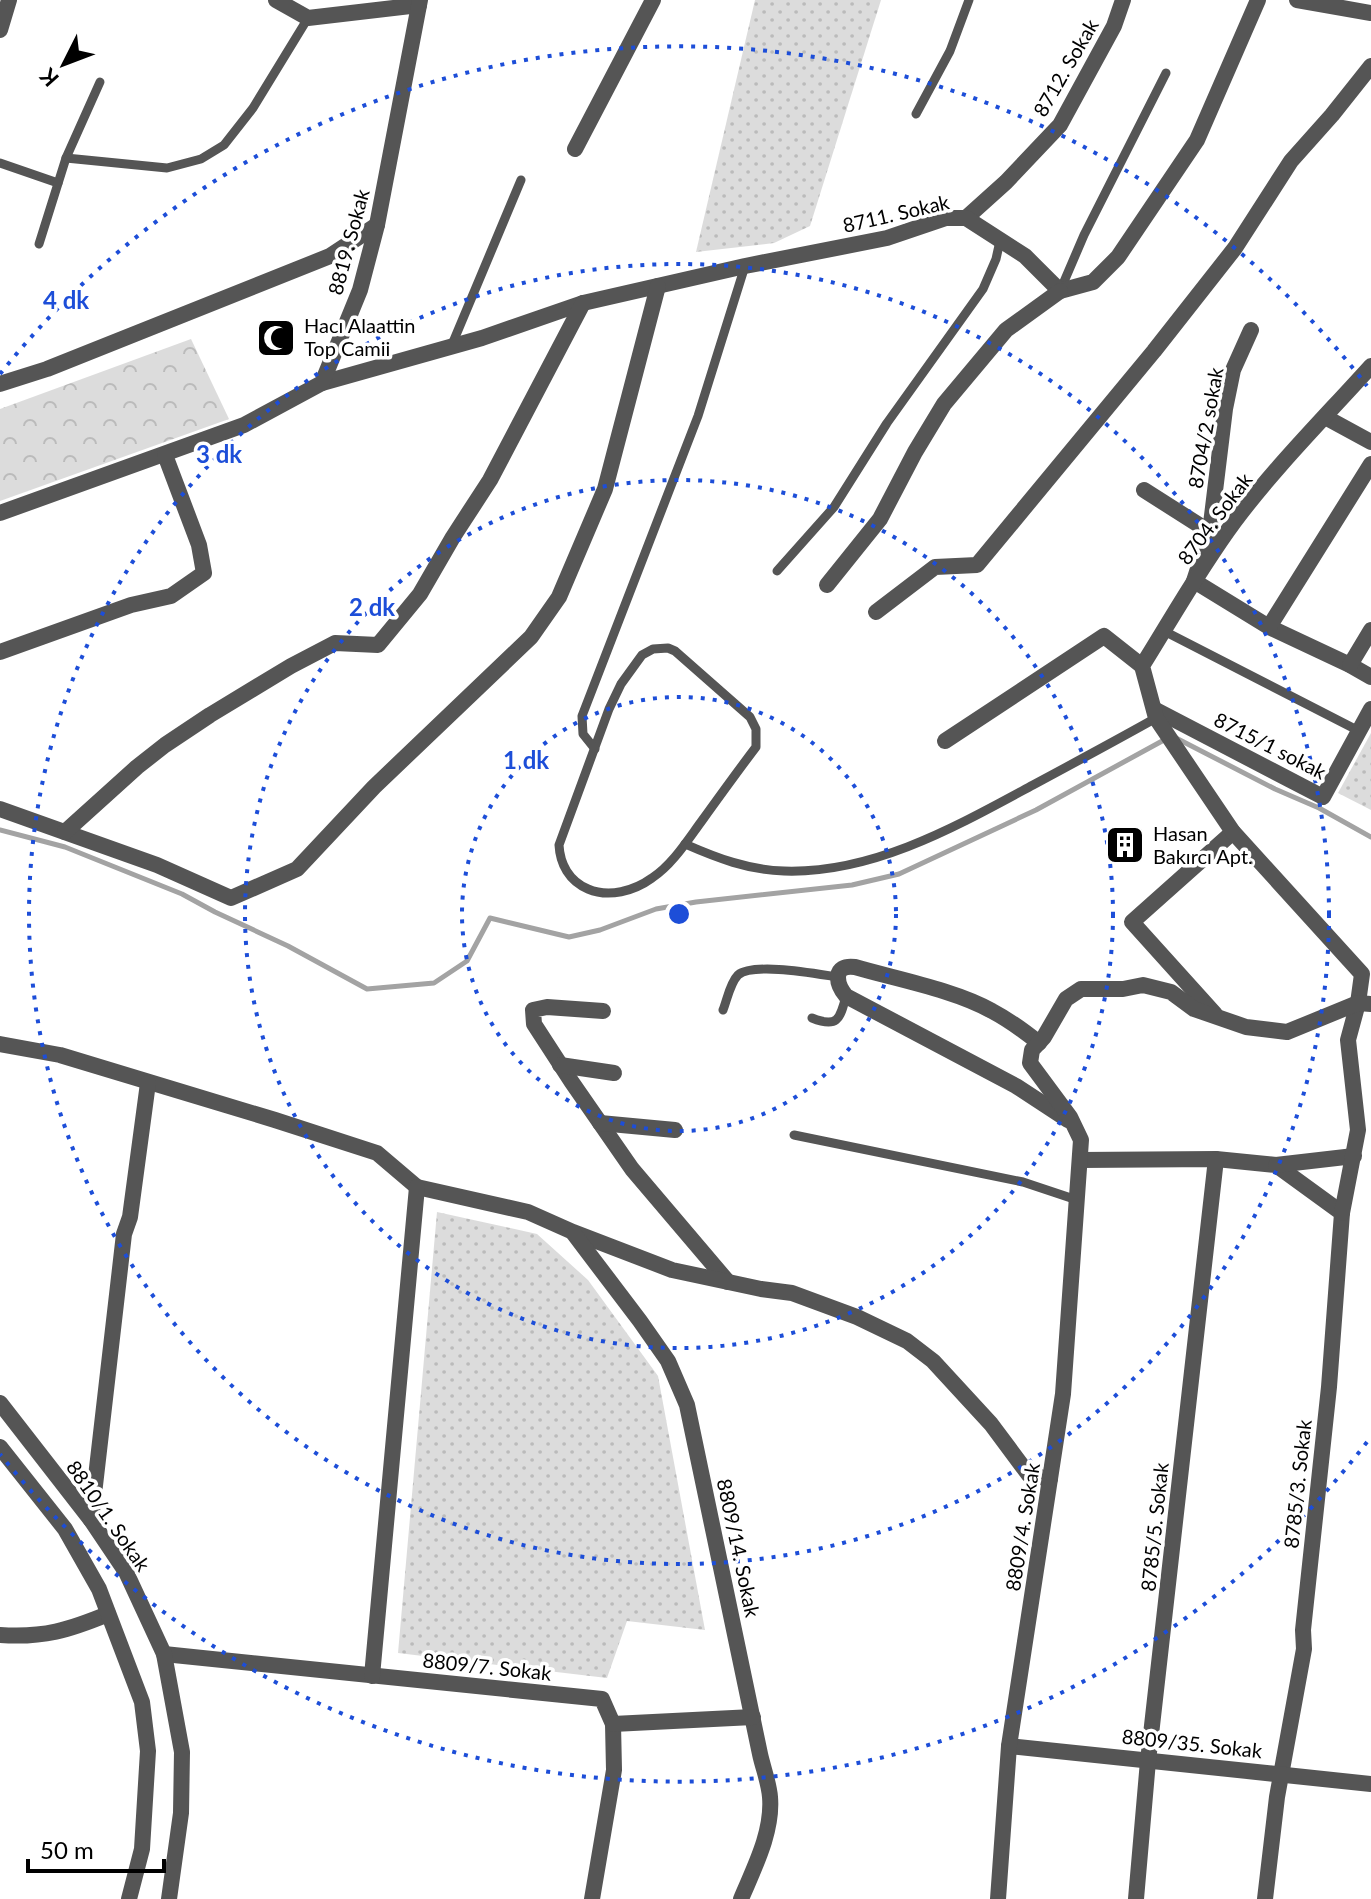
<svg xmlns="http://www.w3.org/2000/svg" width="1371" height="1899" font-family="Lato,sans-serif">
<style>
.grass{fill:url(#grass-dots)}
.forest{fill:url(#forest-crowns)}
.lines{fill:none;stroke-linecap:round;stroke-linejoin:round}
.stream{stroke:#a3a3a3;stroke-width:5}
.service{stroke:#555;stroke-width:9}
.minor{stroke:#555;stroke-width:16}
.tertiary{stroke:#555;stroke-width:16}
.ring{fill:none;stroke:#1d4ed8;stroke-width:4;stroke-dasharray:4 8}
.labels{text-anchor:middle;stroke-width:7;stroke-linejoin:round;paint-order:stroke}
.street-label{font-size:20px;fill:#000;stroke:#fff}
.poi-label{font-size:20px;fill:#000;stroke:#fff;text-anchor:start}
.centre{fill:#1d4ed8;stroke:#fff;stroke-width:4}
.ring-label{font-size:24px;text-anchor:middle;font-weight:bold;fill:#1d4ed8;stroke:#fff;stroke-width:7;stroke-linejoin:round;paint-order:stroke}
</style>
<defs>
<pattern id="grass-dots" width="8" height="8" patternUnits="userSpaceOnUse" patternTransform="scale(2)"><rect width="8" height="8" fill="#dcdcdc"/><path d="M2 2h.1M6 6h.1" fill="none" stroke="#bbb" stroke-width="1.8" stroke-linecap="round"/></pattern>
<pattern id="forest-crowns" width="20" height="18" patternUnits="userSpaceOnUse" patternTransform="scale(2)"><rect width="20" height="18" fill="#dcdcdc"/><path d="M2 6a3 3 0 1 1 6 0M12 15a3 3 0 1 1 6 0" fill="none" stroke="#bbb"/></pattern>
</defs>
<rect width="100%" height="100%" fill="#fff"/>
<g class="grass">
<polygon points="755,0 881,0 810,226 774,243 696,252"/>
<polygon points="1371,733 1371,810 1338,793"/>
<polygon points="437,1212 537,1234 588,1280 658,1376 705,1630 627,1621 607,1678 398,1653"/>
</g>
<polygon class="forest" points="191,339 229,419 0,501 0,409"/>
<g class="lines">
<g class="stream">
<polyline points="1174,737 1275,789 1319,808 1371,837"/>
<polyline points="0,830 65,847 182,894 215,912 288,946 367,989 434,983 467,961 490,918 569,937 600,930 656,909 696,902 852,885 899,874 1036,810 1164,740"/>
</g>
<g class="service">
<polyline points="916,114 950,51 969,0"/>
<polyline points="66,158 167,168 201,159 224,145 253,108 308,18"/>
<polyline points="0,163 58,183"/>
<polyline points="39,244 66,158 100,82"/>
<polyline points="1060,291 1084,235 1166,73"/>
<polyline points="451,347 521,180"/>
<polyline points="777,571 834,507 887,423 983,289 996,259 1000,241"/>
<polyline points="1164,631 1359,731"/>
<path d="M 668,648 L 675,651 L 750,717 L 756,729 L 756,747 C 737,772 719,797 701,822 C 687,841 672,865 652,878 C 634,891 609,898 588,889 C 569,881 560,864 559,845 L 609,709 L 621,684 L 642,655 L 653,649 Z"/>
<polyline points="595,749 583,734 582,716 698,416 745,266"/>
<path d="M 685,844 C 717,858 748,870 784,871 C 873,874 957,826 1033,785 C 1074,763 1115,741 1156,718"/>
<path d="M 723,1010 C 727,1000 730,983 738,975 C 754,962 817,974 838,977"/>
<path d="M 812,1018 C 837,1028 840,1020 846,996"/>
<polyline points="794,1135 1023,1182 1077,1200"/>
</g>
<g class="minor">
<polyline points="276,0 308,18 419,5"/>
<polyline points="1297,0 1371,13"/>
<polyline points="575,149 653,0"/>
<polyline points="966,218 1006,182 1060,125 1114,26 1123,0"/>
<polyline points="1251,330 1233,370 1225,409 1210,532 1194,581 1269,627 1350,665 1371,677"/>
<polyline points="322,383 482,338 583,303 745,266 887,238 946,218 966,218 1025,256 1060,291 1093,282 1118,257 1197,140 1258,0"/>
<polyline points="0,384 47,369 330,256 377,225"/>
<polyline points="1325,417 1371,442"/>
<polyline points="1144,490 1210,532"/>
<polyline points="0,513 244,425 322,383 360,290 377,225 420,0"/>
<polyline points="827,585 880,519 915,452 944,404 1006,330 1060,291"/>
<polyline points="876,612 935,567 977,565 1154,351 1235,248 1291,161 1332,115 1371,66"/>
<polyline points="1269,627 1371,464"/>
<polyline points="0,652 131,605 171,596 204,573 199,545 165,455"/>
<polyline points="1350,665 1371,630"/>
<polyline points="1154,709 1323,797 1371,709"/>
<polyline points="945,741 1104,636 1142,666"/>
<polyline points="0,809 157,865 231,898 297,869 374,787 531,637 559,597 605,489 658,286"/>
<polyline points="65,832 137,767 165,745 210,715 291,666 335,643 378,645 420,594 453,537 490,480 583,303"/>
<polyline points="603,1011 547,1007 533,1010 534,1024 571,1081 632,1169 728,1282"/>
<polyline points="1215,1014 1132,922 1233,832"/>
<path d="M 1039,1043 C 1024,1031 1009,1020 992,1011 C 955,990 896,979 855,967 C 832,964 836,984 846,996 L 1016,1086 L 1068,1120"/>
<polyline points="0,1044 60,1055 275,1120 377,1153 417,1187 528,1212 573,1232 672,1270 761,1289 792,1293 857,1317 907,1341 933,1361 991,1424 1029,1475 1050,1479"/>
<polyline points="560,1065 614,1073"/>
<polyline points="600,1123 675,1130"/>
<polyline points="1080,1160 1216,1159 1276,1165 1342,1213 1329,1387 1303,1630 1304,1649 1277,1797 1265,1899"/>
<polyline points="1276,1165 1354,1156"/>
<path d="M 1342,1213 L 1358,1130 L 1348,1040 L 1358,1003 L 1362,974 L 1233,832 L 1156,718 L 1142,666 C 1172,618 1200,568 1234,522 C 1275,467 1325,417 1371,366"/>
<path d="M 574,1234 L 640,1321 L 668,1361 L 687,1405 L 760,1754 C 763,1768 769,1783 770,1797 C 773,1832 754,1868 741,1899"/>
<polyline points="91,1520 124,1234 130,1217 148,1083"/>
<path d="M 0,1635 C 44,1638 69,1630 108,1614"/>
<polyline points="164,1654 602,1699 613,1724 614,1770 592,1899"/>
<polyline points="372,1676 417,1187"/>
<polyline points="613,1724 753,1717"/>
<polyline points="1009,1746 1371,1784"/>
<polyline points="998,1899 1009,1746 1063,1394 1081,1140 1070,1117 1030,1063 1032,1050 1044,1037 1066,999 1081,989 1123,989 1143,985 1171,992 1194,1009 1246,1027 1287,1032 1358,1003 1371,1004"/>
<polyline points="1136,1899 1148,1761 1216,1159"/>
</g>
<g class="tertiary">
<polyline points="0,30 9,0"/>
<polyline points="0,1403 91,1520 126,1572 164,1654 182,1752 181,1813 169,1899"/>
<polyline points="0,1447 65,1529 99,1589 142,1702 148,1751 142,1849 129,1899"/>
</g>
</g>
<g class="ring">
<circle cx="679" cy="914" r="217"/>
<circle cx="679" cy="914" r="434"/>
<circle cx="679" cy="914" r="650"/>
<path d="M1367 1442A867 867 0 0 1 0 1454M0 374A867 867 0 0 1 1367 386"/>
</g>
<defs>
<g id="mosque-square" transform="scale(2)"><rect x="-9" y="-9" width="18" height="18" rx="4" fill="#000" stroke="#fff"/><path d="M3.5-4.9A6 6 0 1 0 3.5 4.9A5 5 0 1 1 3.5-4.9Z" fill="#fff"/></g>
<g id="building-square" transform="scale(2)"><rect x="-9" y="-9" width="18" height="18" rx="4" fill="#000" stroke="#fff"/><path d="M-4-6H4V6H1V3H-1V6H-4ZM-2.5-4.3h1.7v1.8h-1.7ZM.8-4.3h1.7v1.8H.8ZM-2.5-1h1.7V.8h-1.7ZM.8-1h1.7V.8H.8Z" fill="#fff"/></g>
</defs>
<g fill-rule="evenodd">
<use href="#mosque-square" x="276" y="338"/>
<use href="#building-square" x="1125" y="845"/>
</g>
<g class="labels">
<g class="street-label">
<text transform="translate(1066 68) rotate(-60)" y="7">8712. Sokak</text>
<text transform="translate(896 214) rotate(-13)" y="7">8711. Sokak</text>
<text transform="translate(349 242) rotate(-75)" y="7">8819. Sokak</text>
<text transform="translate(1206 428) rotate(-80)" y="7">8704/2 sokak</text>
<text transform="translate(1215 519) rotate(-53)" y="7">8704. Sokak</text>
<text transform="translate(1270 746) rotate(27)" y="7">8715/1 sokak</text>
<text transform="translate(1298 1484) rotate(-84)" y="7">8785/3. Sokak</text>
<text transform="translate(108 1516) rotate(55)" y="7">8810/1. Sokak</text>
<text transform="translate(1023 1527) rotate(-81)" y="7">8809/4. Sokak</text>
<text transform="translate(1155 1527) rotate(-84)" y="7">8785/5. Sokak</text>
<text transform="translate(738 1548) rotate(78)" y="7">8809/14. Sokak</text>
<text transform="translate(487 1667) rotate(6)" y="7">8809/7. Sokak</text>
<text transform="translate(1192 1744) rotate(6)" y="7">8809/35. Sokak</text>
</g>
<g class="poi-label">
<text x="304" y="333">Hacı Alaattin<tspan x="304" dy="23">Top Camii</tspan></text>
<text x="1153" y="841">Hasan<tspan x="1153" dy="23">Bakırcı Apt.</tspan></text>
</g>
</g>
<circle cx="679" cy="914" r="12" class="centre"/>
<g class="ring-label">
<text x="66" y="309">4 dk</text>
<text x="219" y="463">3 dk</text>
<text x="372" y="616">2 dk</text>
<text x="526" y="769">1 dk</text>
</g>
<g transform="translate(64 64) rotate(228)" stroke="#ffffff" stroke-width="6" paint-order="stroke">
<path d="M0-6L14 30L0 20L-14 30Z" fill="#000000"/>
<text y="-12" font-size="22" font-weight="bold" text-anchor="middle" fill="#000000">K</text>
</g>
<path d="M28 1859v12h136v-12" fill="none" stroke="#000000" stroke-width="4"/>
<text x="40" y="1859" font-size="24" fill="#000000" stroke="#ffffff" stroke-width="6" paint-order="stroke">50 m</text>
</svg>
